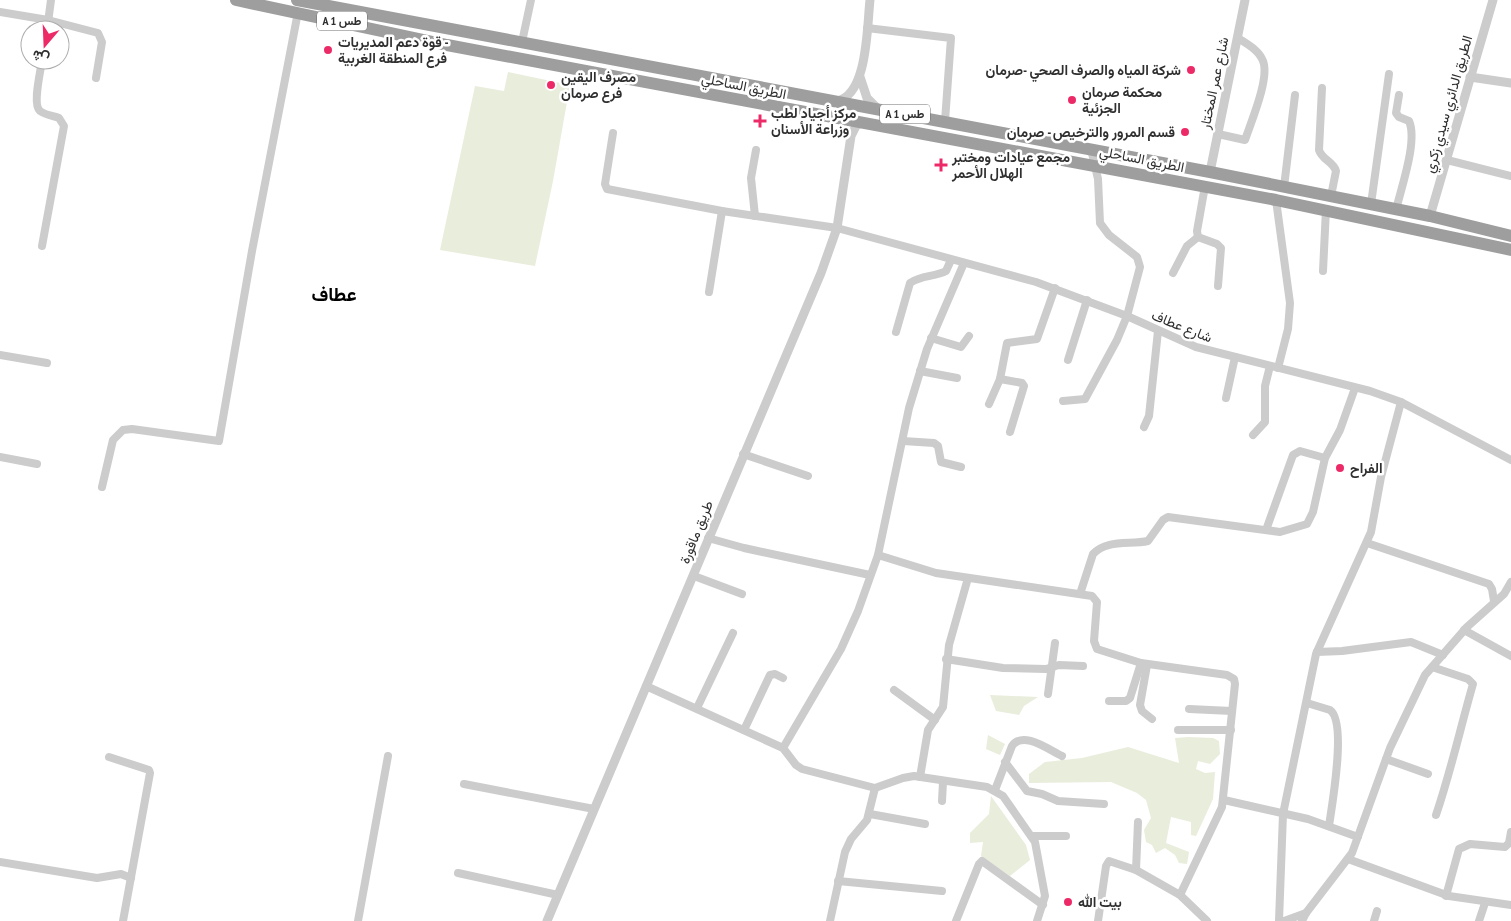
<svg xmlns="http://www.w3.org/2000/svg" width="1511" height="921" font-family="'PT Sans Narrow',Vazirmatn,sans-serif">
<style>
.green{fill:#e9eddc}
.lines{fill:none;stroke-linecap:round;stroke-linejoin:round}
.minor{stroke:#ccc;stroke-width:8}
.tertiary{stroke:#ccc;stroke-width:9}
.trunk{stroke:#9e9e9e;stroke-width:12}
.poi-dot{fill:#ed2a68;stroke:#fff;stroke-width:2}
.labels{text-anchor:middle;stroke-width:5;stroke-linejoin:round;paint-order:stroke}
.shield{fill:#fff;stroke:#6d6d6d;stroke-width:1}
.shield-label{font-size:12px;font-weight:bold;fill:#2f2f2f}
.poi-label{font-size:14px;font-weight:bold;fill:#2f2f2f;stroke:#fff;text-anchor:start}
.street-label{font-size:14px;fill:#2f2f2f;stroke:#fff}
.district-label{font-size:19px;font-weight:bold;fill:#000;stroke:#fff}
</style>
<rect width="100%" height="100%" fill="#fff"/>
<g class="green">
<polygon points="508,72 570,85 553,181 535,266 440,250 475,86 504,91"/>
<polygon points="990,695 1038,697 1024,706 1019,715 996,711"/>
<polygon points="988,735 1005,744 1000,755 986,749"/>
<polygon points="1188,737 1213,738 1219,741 1220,754 1210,764 1198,761 1196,769 1205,773 1215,772 1213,799 1196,836 1191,835 1191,822 1171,817 1166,843 1189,852 1187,864 1179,863 1175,855 1165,848 1156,853 1152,845 1146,842 1144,830 1151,818 1146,800 1137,793 1111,782 1029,783 1029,774 1045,762 1082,758 1128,747 1179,763 1175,738"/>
<polygon points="991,796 1026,845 1030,860 1010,876 981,856 983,842 970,843 970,833 989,814"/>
</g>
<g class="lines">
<g class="minor">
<polyline points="0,12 48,20 98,33 102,42 96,78"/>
<polyline points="867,28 951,38 945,121"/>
<polyline points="47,30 51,0"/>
<polyline points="522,42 531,0"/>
<path d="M 1322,88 L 1319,150 C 1322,160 1333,161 1336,171 L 1331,196"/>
<polyline points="613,133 605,184 607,189 722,211 837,228 1036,282 1127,316 1196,347 1370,391 1401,402 1511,460"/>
<path d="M 1218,134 L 1245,140 C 1251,122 1270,78 1263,61 C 1259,50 1247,44 1238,38"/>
<polyline points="1447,160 1511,176"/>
<polyline points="1205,186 1197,231 1198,237 1217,244 1221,248 1218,286"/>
<polyline points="1284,187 1295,95"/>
<polyline points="1276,200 1290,303 1288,329 1278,368"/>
<polyline points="1371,204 1389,74"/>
<path d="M 1396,210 C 1401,188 1418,141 1409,121 L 1399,117 L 1396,113 L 1399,95"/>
<polyline points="755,216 751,178 756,150"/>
<path d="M 42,246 L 64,126 L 59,118 C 54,116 45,115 40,111 C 32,105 41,70 42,60"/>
<polyline points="1323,271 1326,209"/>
<polyline points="1173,273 1187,246 1198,237"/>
<polyline points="709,292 722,211"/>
<path d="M 896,332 L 910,283 C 921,275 935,277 946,271 L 951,260"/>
<polyline points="931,338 961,347 969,336"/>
<polyline points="0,355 47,363"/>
<polyline points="1068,360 1087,300"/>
<polyline points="920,371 957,378"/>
<polyline points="1000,379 1022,383 1024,386 1010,432"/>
<polyline points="1226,398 1235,357"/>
<polyline points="1063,401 1085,399 1117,340 1127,316 1140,267 1137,257 1109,235 1100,223 1098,179 1091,149"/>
<polyline points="989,404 1000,379 1007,343 1037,339 1055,288"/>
<polyline points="1144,427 1149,416 1158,331"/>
<polyline points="1253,435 1265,422 1265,386 1270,366"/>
<polyline points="903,441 934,443 938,446 941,462 961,467"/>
<polyline points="743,454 808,476"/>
<polyline points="0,457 37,464"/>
<polyline points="102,487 113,440 123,430 132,429 219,441 252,251 298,12"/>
<polyline points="1266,530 1293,455 1300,451 1325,458"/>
<polyline points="708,538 744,548 870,575"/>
<polyline points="1367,543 1489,584 1492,589 1494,601"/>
<polyline points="878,555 936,573 1092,596 1097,602 1094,641 1097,649 1141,663 1227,675 1234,679 1235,684 1222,807 1180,895"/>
<polyline points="694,576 742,594"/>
<path d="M 1080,594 L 1093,554 C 1107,539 1129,545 1148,541 L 1163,520 L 1168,517 L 1280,532 L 1307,524 L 1313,512 L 1325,458 L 1340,430 L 1355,388"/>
<polyline points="1464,630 1511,656"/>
<polyline points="1317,652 1342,651 1411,642 1443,655"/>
<polyline points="946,659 1003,668 1046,669 1059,665 1083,666"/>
<polyline points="1147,665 1140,705 1142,711 1152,719"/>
<path d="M 1432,667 L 1468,679 L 1473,684 C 1460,729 1451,771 1436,815"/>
<polyline points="646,686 783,748 796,765 802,769 875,788 903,778 914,776 987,787 1003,796 1035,842 1045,896 1037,921"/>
<polyline points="894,690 935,720"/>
<polyline points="1048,694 1055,643"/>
<polyline points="1109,701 1126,701 1130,698 1141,663"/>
<path d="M 1307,703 L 1330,710 C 1347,722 1332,805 1329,826"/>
<polyline points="697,708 733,633"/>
<polyline points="1189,709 1232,711"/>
<polyline points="744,730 770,675 775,674 783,678"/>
<polyline points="1178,730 1231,730"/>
<polyline points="783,748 841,649 858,611 878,555 909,408 927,349 964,263"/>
<polyline points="109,757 149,770 150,773 123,921"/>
<polyline points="1386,759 1428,774"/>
<polyline points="1005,762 1027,791 1042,794 1058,801 1104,804"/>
<polyline points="920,777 928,730 943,707 949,645 968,578"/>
<polyline points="464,784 594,809"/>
<path d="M 995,790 L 1012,746 C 1023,730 1049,750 1062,756"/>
<polyline points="1224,800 1308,819 1358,837"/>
<polyline points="942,801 943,782"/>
<polyline points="870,814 925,824"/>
<polyline points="1032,836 1066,836"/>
<polyline points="1348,859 1449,896 1511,905"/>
<polyline points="0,862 97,878 121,874 131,878"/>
<polyline points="1136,870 1138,822"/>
<polyline points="458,873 558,895"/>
<polyline points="838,881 942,891"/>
<polyline points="1446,896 1459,849 1470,844 1505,847 1509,843 1511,832"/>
<polyline points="358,921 388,756"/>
<polyline points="830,921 845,852 851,839 867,820 875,788"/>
<polyline points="956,921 979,864 982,861 1043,905"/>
<polyline points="1098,921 1106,866 1109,861 1136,870 1180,895 1207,921"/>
<polyline points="1279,921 1283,814 1316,654 1371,532 1381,477 1401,402"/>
<polyline points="1284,921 1306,913"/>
<polyline points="1302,921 1306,913 1352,853 1390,748 1425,675 1467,627 1504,594 1511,582"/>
<polyline points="1374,921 1377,911"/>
<polyline points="1479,921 1485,903"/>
</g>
<g class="tertiary">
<polyline points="860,77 867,98 877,108"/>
<polyline points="1470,77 1511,83"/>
<path d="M 836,101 C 868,97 867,25 870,0"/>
<polyline points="1210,172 1245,0"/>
<polyline points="1430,216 1493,0"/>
<polyline points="547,921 821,273 837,228 851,136 856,126 861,123"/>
</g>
<g class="trunk">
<polyline points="236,0 447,45 1276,200 1511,250"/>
<polyline points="297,0 1210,172 1430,216 1511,236"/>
</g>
</g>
<g class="poi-dot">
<circle cx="328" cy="50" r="5"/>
<circle cx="1191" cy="70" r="5"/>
<circle cx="551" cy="85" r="5"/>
<circle cx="1072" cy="100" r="5"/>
<path d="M757.5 113.5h5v5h5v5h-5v5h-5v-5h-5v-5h5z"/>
<circle cx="1185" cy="132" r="5"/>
<path d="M938.5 157.5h5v5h5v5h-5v5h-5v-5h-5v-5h5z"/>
<circle cx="1340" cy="468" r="5"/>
<circle cx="1068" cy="902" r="5"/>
</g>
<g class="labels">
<g class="shield">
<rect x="317" y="11.5" width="50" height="19" rx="4"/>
<rect x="880" y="104.5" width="50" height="19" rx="4"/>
</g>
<g class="shield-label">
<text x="342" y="25">A 1 طس</text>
<text x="905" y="118">A 1 طس</text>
</g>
<g class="poi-label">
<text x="338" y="47">قوة دعم المديريات -<tspan x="338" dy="16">فرع المنطقة الغربية</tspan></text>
<text x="1181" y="75" text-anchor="end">شركة المياه والصرف الصحي -صرمان</text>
<text x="561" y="82">مصرف اليقين<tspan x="561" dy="16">فرع صرمان</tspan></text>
<text x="1082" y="97">محكمة صرمان<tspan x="1082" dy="16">الجزئية</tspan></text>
<text x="771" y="118">مركز أجياد لطب<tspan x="771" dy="16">وزراعة الأسنان</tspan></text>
<text x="1175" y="137" text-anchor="end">قسم المرور والترخيص - صرمان</text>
<text x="952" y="162">مجمع عيادات ومختبر<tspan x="952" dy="16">الهلال الأحمر</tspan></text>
<text x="1350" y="473">الفراح</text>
<text x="1078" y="907">بيت الله</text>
</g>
<g class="street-label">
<text transform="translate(1214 83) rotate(-78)" y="5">شارع عمر المختار</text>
<text transform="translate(744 86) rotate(11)" y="5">الطريق الساحلي</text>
<text transform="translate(1448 104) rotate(-74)" y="5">الطريق الدائري سيدي زكري</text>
<text transform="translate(1142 159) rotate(11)" y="5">الطريق الساحلي</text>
<text transform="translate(1182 326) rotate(22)" y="5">شارع عطاف</text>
<text transform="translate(696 532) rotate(-68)" y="5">طريق ماقورة</text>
</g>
<g class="district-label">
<text x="334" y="301">عطاف</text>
</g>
</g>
<g transform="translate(45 45) rotate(199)"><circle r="24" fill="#ffffff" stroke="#acacac"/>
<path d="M0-4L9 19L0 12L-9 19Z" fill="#ed2a68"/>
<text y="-8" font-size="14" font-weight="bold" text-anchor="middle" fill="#2f2f2f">ش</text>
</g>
</svg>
